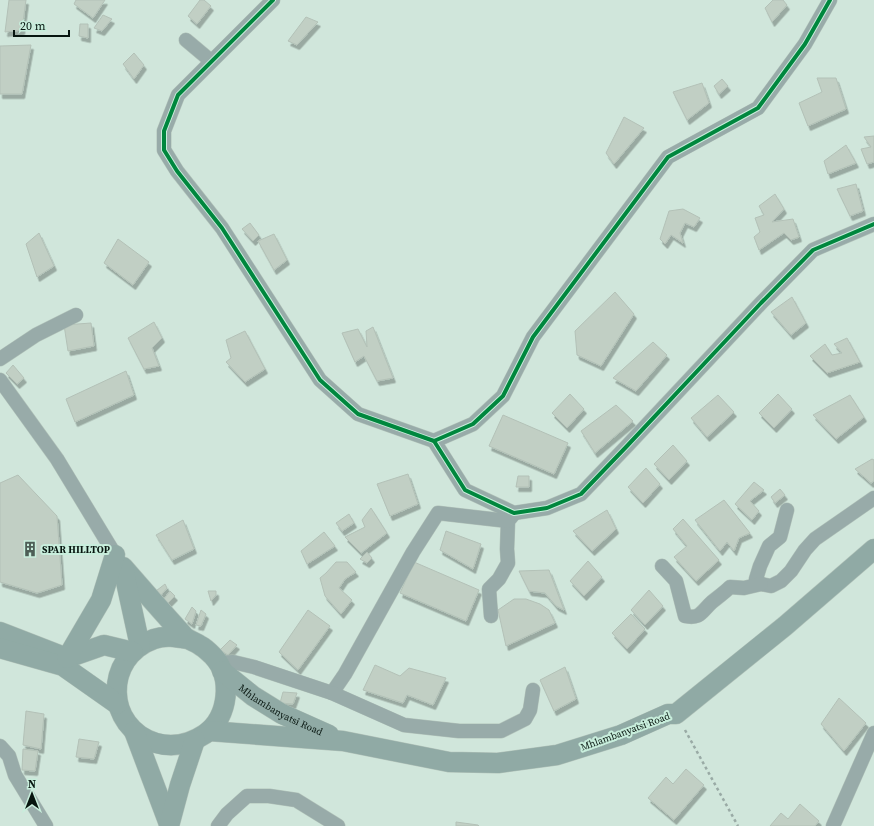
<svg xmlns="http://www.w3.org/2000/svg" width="874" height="826" font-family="'Source Serif 4',serif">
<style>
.building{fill:#c1cfc4;stroke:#b3c1b7;filter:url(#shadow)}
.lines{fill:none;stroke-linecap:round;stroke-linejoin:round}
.street-casing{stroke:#b2c3ba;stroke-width:15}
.secondary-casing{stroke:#b2c3ba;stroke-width:21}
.path{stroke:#99aaa5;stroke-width:2.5;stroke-dasharray:3 3;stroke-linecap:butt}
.street{stroke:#98aba9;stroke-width:14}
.secondary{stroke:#90aaa5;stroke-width:20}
.cycleway-casing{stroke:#c8eedc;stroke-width:6}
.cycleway{stroke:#00873e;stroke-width:4}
.labels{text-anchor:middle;stroke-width:4;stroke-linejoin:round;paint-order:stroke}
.poi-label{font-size:10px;font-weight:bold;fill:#07150f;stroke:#c8eedc;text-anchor:start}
.street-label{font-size:10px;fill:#07150f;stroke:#c8eedc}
</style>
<defs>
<filter id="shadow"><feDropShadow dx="2.5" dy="4.5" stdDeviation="0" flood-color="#0004"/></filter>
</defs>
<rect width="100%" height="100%" fill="#d0e6db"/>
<g class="building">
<polygon points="9,0 26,0 22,30 5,32"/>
<polygon points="76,0 105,0 93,18 74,4"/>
<polygon points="200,0 204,0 211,6 197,24 188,16"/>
<polygon points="773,0 783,0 787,5 772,22 765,8"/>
<polygon points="103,15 112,19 102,31 94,28"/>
<polygon points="306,17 318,22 297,45 288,41"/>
<polygon points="80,24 88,24 88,38 79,36"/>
<polygon points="31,45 22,94 0,94 0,46"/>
<polygon points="134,53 144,65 134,79 123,64"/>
<polygon points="817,78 836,78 846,109 808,126 799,103 822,92"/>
<polygon points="722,79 728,86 719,94 714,86"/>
<polygon points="702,83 709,103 687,120 673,92"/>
<polygon points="624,117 644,128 614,164 606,153"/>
<polygon points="874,136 874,162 867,164 861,149 871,147 864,137"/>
<polygon points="846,145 856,163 828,174 824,161"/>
<polygon points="856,184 863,211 850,216 837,189"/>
<polygon points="775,194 784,209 772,222 793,219 799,237 791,240 784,233 759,250 754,237 760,232 755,218 764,215 759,206"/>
<polygon points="683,209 700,218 694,227 685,223 680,233 683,243 671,235 665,244 660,239 669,211"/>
<polygon points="250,223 259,235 253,241 242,229"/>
<polygon points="39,233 54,266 37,277 26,244"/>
<polygon points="274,234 287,260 274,270 258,241"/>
<polygon points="118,239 149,262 133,285 104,263"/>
<polygon points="615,292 634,314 601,366 577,355 575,331"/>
<polygon points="792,297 806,323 791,335 771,312"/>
<polygon points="154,322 162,338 152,348 159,366 144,369 128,338"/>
<polygon points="91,323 94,346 68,351 64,325"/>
<polygon points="373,327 393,378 377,381 364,356 355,362 342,333 358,329 367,347 366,331"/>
<polygon points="245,331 265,369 245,382 226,362 231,358 226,340"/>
<polygon points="847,338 860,362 827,373 810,356 825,344 832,355 842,353 834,344"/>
<polygon points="653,342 667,355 636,391 613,378"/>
<polygon points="13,365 24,378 17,384 6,373"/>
<polygon points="126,371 134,395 75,422 66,399"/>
<polygon points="570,394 584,409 567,428 552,413"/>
<polygon points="778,394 792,409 774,428 759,413"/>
<polygon points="718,395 734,412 707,437 691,418"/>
<polygon points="850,395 864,417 836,439 813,415"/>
<polygon points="616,405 633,421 595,453 581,431"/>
<polygon points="503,415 568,443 554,474 489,446"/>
<polygon points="673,445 687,461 669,480 654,464"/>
<polygon points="872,459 874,460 874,481 871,483 855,469"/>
<polygon points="646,468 660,484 643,503 628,487"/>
<polygon points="408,474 418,504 390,516 377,484"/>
<polygon points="18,475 57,516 62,585 37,593 0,582 0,483"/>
<polygon points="518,476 529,476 529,487 516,487"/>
<polygon points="754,482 764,490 750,501 759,511 752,520 735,504"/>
<polygon points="780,489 785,495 775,503 771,497"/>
<polygon points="724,500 750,533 739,538 734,551 727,542 720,551 695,520"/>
<polygon points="371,508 387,533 361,553 345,537 365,527 362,520"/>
<polygon points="607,510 616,529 592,551 573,531"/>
<polygon points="349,514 354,523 342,531 336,523"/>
<polygon points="683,519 719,560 696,581 674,557 687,546 673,529"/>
<polygon points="183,520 194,549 172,560 156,535"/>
<polygon points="446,531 481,544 473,569 440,550"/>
<polygon points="324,532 335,546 307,564 301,551"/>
<polygon points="367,552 372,558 367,563 360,559"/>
<polygon points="588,561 602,577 584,596 570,581"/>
<polygon points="336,562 347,562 356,572 345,579 339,588 352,600 341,614 325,596 320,578 326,573"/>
<polygon points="414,562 479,590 466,621 400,593"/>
<polygon points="549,570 564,610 556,606 545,593 529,591 519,571"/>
<polygon points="165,584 167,588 157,600 152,594"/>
<polygon points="649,590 663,606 645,625 631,610"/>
<polygon points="170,591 175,596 164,607 160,604"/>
<polygon points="208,591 216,591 216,595 211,601"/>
<polygon points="514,599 526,599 540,604 549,610 555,623 506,646 498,610"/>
<polygon points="192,607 196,611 192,624 185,619"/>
<polygon points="201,610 206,614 201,626 196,625"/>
<polygon points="308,610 330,626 298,670 279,652"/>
<polygon points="631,614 645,629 627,649 612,633"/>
<polygon points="230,640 237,645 228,655 220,650"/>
<polygon points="375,665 400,676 409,668 446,678 433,705 407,695 403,703 363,690"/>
<polygon points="565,667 576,699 554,711 540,680"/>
<polygon points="283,692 297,693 293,704 280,703"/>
<polygon points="839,698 866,723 844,751 821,724"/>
<polygon points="26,711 44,714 41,749 23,745"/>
<polygon points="79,739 99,742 94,759 76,757"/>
<polygon points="23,749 38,751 35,771 22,770"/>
<polygon points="686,769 704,785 674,820 648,798 666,777 673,784"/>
<polygon points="800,804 819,821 815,826 770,826 781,813 788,819"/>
<polygon points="456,822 478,825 479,826 456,826"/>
</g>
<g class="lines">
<g class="street-casing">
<g id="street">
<polyline points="273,0 178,95 164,131 164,150 177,171 222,228 320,380 358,414 434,441 465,490 514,513 547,508 581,494 627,446 761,303 813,250 874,224"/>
<polyline points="186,40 211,61"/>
<polyline points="0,359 36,335 76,315"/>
<polyline points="0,380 57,459 120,563"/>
<polyline points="434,441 473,424 503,396 533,337 668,157 758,108 805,44 830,0"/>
<polyline points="787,510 780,537 769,546 760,566 756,579 761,584 771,586 781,581 791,571 805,550 815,539 874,498"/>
<path d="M 662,566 L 676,581 L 685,616 C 701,619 701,612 712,602 C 718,597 724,593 730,587 L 744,588 L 761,584"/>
<polyline points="491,616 489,589 499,579 508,563 507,549 508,521 513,515"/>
<polyline points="217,663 233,662 254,667 332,693 345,674 413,552 438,513 508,521"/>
<polyline points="332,693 404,725 459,731 501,731 525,719 530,710 533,690"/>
<polyline points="0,746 9,756 15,775 46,826"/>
<polyline points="218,826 227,814 247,796 269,796 296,800 338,826"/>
<polyline points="833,826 874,733"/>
</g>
</g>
<g class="secondary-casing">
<g id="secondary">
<path d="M 123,567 C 143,590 164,614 185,637 C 190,641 196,642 201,646 C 205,648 209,652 213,656 C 233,677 229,717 205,734 C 190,744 174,748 156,743 C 105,728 103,657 154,639 C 165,635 176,637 187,639"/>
<polyline points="123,568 140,646"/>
<polyline points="0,632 67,658 104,645 133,652"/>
<polyline points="0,648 63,666 117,704"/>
<polyline points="67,658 101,600 115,555"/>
<path id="s1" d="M 222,671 L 253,696 L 282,714 L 329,735"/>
<polyline points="134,731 169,824"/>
<polyline points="209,731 343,741 449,762 498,763 557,755 621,735 668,714 676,714 785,626 874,549"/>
<polyline points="169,826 180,785 195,740"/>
</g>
</g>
<polyline class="path" points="685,730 738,826"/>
<use href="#street" class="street"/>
<use href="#secondary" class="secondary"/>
<g class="cycleway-casing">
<g id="cycleway">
<polyline points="273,0 178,95 164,131 164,150 177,171 222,228 320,380 358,414 434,441 465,490 514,513 547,508 581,494 627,446 761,303 813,250 874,224"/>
<polyline points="434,441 473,424 503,396 533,337 668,157 758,108 805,44 830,0"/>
</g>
</g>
<use href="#cycleway" class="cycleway"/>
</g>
<defs>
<g id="building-bare" transform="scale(1.2)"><path d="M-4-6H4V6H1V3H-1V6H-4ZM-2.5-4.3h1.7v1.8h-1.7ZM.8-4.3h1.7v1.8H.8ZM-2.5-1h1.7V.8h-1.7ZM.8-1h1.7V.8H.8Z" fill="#4d5e56" stroke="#c8eedc" stroke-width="2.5" paint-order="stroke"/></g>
</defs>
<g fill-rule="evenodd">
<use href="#building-bare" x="30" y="549"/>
</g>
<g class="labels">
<g class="poi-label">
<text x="42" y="553">SPAR HILLTOP</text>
</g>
<g class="street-label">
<text dy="4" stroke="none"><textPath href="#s1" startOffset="71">Mhlambanyatsi Road</textPath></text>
<text transform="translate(625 731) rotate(-20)" y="4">Mhlambanyatsi Road</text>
</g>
</g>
<g transform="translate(32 794)" stroke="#c8eedc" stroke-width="3" paint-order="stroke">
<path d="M0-3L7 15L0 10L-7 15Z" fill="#07150f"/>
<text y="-6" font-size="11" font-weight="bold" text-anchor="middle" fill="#07150f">N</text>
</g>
<path d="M14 30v6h55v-6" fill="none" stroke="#07150f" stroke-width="2"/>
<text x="20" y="30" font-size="12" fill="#07150f" stroke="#c8eedc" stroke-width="3" paint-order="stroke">20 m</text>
</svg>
